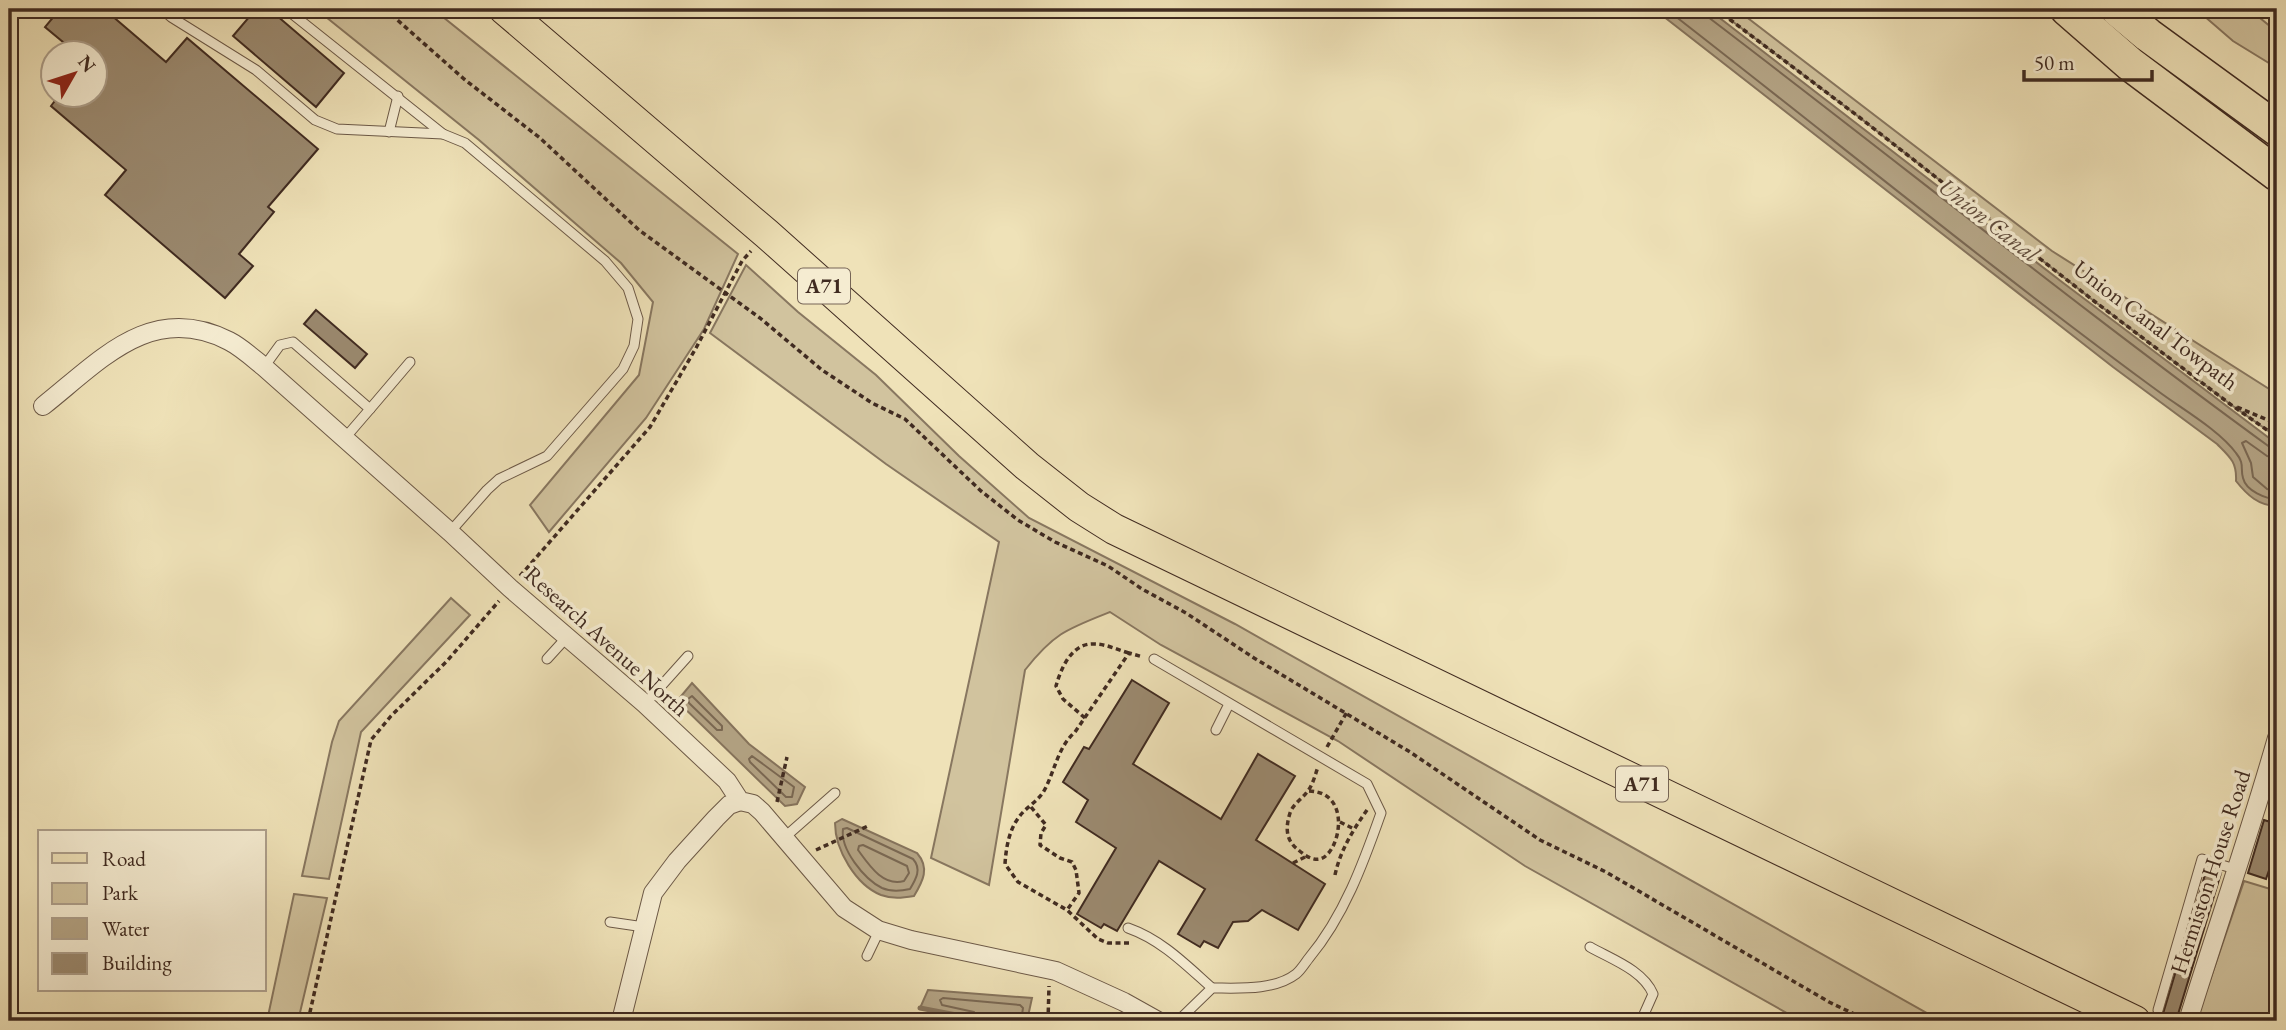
<svg xmlns="http://www.w3.org/2000/svg" width="2286" height="1030" font-family="'EB Garamond',serif">
<style>
.green{fill:#d1c39e;stroke:#887760;stroke-width:2}
.water{fill:#b4a485;stroke:#86745d;stroke-width:2}
.lines{fill:none;stroke-linecap:round;stroke-linejoin:round}
.shore{stroke:#7a6853;stroke-width:2}
.stream{stroke:#86745d;stroke-width:5}
.building{fill:#9b8a70;stroke:#402b21;stroke-width:2}
.lane-casing{stroke:#6c5947;stroke-width:11}
.street-casing{stroke:#6c5947;stroke-width:20}
.primary-casing{stroke:#402b21;stroke-width:32}
.highway-casing{stroke:#402b21;stroke-width:36}
.path{stroke:#402b21;stroke-width:3.5;stroke-dasharray:5 3.5;stroke-linecap:butt}
.lane{stroke:#f5ecd1;stroke-width:9}
.street{stroke:#f5ecd1;stroke-width:18}
.primary{stroke:#efe2b8;stroke-width:30}
.highway{stroke:#efe2b8;stroke-width:33}
.labels{text-anchor:middle;stroke-width:7;stroke-linejoin:round;paint-order:stroke}
.shield{fill:#f5ecd1;stroke:#766556;stroke-width:2}
.shield-label{font-size:21px;font-weight:bold;fill:#402b21}
.street-label{font-size:23px;fill:#402b21;stroke:#f5ecd1}
.water-label{font-size:24px;font-style:italic;fill:#634f3f;stroke:#f5ecd1}
</style>
<rect width="100%" height="100%" fill="#efe2b8"/>
<filter id="stains"><feTurbulence type="fractalNoise" baseFrequency=".00286" numOctaves="4"/><feColorMatrix values="0 0 0 0 .2 0 0 0 0 .09 0 0 0 0 .02 0 0 0 .5 -.17"/></filter>
<radialGradient id="worn" r=".72"><stop offset=".6" stop-color="#630" stop-opacity="0"/><stop offset="1" stop-color="#630" stop-opacity=".3"/></radialGradient>
<g class="green">
<polygon points="316,9 433,9 738,254 704,329 646,418 549,532 530,505 639,375 653,302 621,263 479,140"/>
<polygon points="1716,9 1736,9 2052,251 2277,394 2277,437 2230,404 2094,301 1859,117"/>
<polygon points="2196,9 2249,9 2277,32 2277,68 2233,41"/>
<path d="M 746,265 L 798,312 L 876,375 L 959,456 L 1029,518 L 1235,624 L 1941,1021 L 1801,1021 L 1525,866 L 1338,741 L 1161,645 L 1110,612 C 1067,629 1054,633 1025,670 L 989,885 L 931,858 L 999,542 L 886,464 L 710,333 Z"/>
<polygon points="451,598 470,615 361,732 329,879 302,876 332,742 339,721"/>
<polygon points="2244,881 2277,891 2277,1021 2196,1021"/>
<polygon points="294,894 327,898 298,1021 267,1021"/>
</g>
<g class="water">
<path d="M 1654,9 L 1708,9 L 2062,282 L 2277,444 L 2277,506 C 2259,506 2247,495 2236,481 C 2237,462 2230,457 2217,444 L 2113,367 Z"/>
<polygon points="692,683 749,744 805,787 797,804 785,806 677,701"/>
<path d="M 842,819 L 917,853 C 930,868 923,881 914,896 C 902,898 892,899 881,895 C 856,885 835,850 835,823 Z"/>
<polygon points="928,990 1032,998 1027,1021 988,1021 920,1008"/>
</g>
<g class="lines">
<g class="shore">
<path d="M 1666,9 C 1831,137 1993,270 2162,394 C 2184,410 2220,431 2236,453 C 2245,464 2240,468 2243,478 C 2246,491 2266,499 2277,499"/>
<path d="M 1705,9 L 1708,17 C 1896,160 2080,309 2271,448 L 2277,449"/>
<polyline points="2277,458 2267,456 2246,441 2242,443 2251,463 2253,477 2267,489 2277,491"/>
<polygon points="692,696 722,726 722,730 717,730 689,703 688,699"/>
<polygon points="752,756 794,787 792,797 786,797 750,762 749,759"/>
<path d="M 847,828 L 913,859 C 922,869 916,879 910,889 C 901,891 891,892 882,888 C 864,879 840,849 843,829 Z"/>
<path d="M 863,845 L 907,866 L 909,873 L 904,881 C 883,887 869,865 858,850 L 859,846 Z"/>
<polyline points="978,1021 974,1012 942,1005 940,1000 943,998 1020,1005 1023,1008 1021,1021"/>
</g>
<polyline class="stream" points="920,1008 988,1021"/>
</g>
<g class="building">
<polygon points="60,9 104,9 166,62 187,38 318,149 268,207 274,212 239,254 253,266 225,298 105,195 126,170 51,106 60,94 94,94 94,52 75,52 45,27"/>
<polygon points="256,9 269,9 344,73 316,107 233,36"/>
<polygon points="316,310 367,354 355,368 304,324"/>
<polygon points="1132,680 1169,703 1133,764 1221,819 1258,754 1295,776 1256,840 1325,884 1298,930 1262,910 1248,921 1233,922 1218,948 1204,941 1200,947 1178,934 1205,889 1159,861 1117,931 1104,924 1101,928 1077,914 1116,848 1076,822 1088,800 1063,782 1084,747 1089,749"/>
<polygon points="2264,820 2277,824 2277,847 2266,879 2248,873"/>
<polygon points="2207,868 2221,873 2176,1021 2162,1017"/>
</g>
<g class="lines">
<g class="lane-casing">
<g id="lane">
<polyline points="162,9 171,17 256,70 315,120 337,129 443,134 465,143 605,261 628,288 638,319 634,346 623,369 547,456 499,479 487,490 450,532"/>
<polyline points="286,9 443,134"/>
<polyline points="389,132 398,96"/>
<polyline points="264,367 280,345 293,342 370,409 345,438"/>
<polyline points="370,409 410,362"/>
<polyline points="547,659 567,637"/>
<path d="M 1154,659 L 1367,784 L 1381,813 C 1363,864 1344,916 1309,958 C 1305,963 1301,970 1296,974 C 1274,991 1237,988 1212,988 L 1178,1021"/>
<polyline points="645,704 688,656"/>
<polyline points="1216,730 1229,704"/>
<polyline points="785,837 835,793"/>
<polyline points="610,922 644,927"/>
<path d="M 1128,928 C 1162,940 1186,965 1212,988"/>
<path d="M 1590,947 C 1611,959 1643,970 1653,994 L 1641,1021"/>
<polyline points="867,956 879,931"/>
<polyline points="2158,1010 2202,859 2235,869"/>
</g>
</g>
<g class="street-casing">
<g id="street">
<path d="M 43,406 C 100,361 151,301 229,341 C 241,347 253,358 264,367 L 450,532 L 510,588 L 645,704 L 727,781 L 740,801 L 753,804 L 762,812 L 844,908 L 878,930 L 911,940 L 1056,971 L 1124,1002 L 1158,1021"/>
<polyline points="621,1021 653,893 677,861 716,818 729,805 740,801"/>
<path d="M 2188,1021 C 2217,927 2250,833 2277,738"/>
</g>
</g>
<g class="primary-casing">
<polyline id="primary" points="504,9 767,234 1027,466 1079,507 1114,529 2135,1021"/>
</g>
<g class="highway-casing">
<g id="highway">
<polyline points="2067,9 2130,64 2277,174"/>
<polyline points="2117,9 2148,35 2277,129"/>
</g>
</g>
<g class="path">
<polyline points="385,9 464,79 540,138 639,230 760,318 822,370 872,403 905,419 981,491 1018,520 1055,542 1108,566 1142,589 1186,613 1254,658 1410,752 1540,840 1606,872 1829,1002 1869,1021"/>
<polyline points="1716,9 1859,117 2094,301 2230,404 2277,437"/>
<polyline points="2237,407 2277,424"/>
<polyline points="520,576 650,427 696,348 742,261 751,251"/>
<path d="M 1085,718 L 1063,699 L 1056,686 C 1061,668 1072,642 1095,644 C 1106,644 1118,650 1129,653"/>
<polyline points="1327,747 1347,712"/>
<path d="M 1309,791 C 1353,792 1340,854 1320,859 C 1311,861 1302,853 1296,848 C 1285,838 1286,826 1290,813 C 1293,804 1302,799 1307,792 C 1313,785 1315,775 1318,767"/>
<polyline points="777,802 787,757"/>
<polyline points="1031,807 1046,825 1041,833 1040,845 1060,858 1072,862 1076,870 1079,893 1067,910"/>
<polyline points="1340,822 1354,829"/>
<polyline points="816,850 870,825"/>
<polyline points="1293,863 1307,856"/>
<path d="M 1335,875 C 1340,851 1353,830 1367,810"/>
<path d="M 1129,943 L 1108,943 L 1098,939 L 1067,910 L 1018,882 L 1005,864 C 1006,848 1009,830 1019,817 C 1026,807 1039,801 1045,789 C 1055,770 1058,747 1075,732 L 1129,653 L 1143,657"/>
<polyline points="308,1021 371,740 391,716 447,661 499,601"/>
<polyline points="1048,1021 1049,986"/>
</g>
<use href="#lane" class="lane"/>
<use href="#street" class="street"/>
<use href="#primary" class="primary"/>
<use href="#highway" class="highway"/>
</g>
<g class="labels">
<g class="shield">
<rect x="798" y="268.5" width="52" height="35" rx="5"/>
<rect x="1616" y="766.5" width="52" height="35" rx="5"/>
</g>
<g class="shield-label">
<text x="824" y="293">A71</text>
<text x="1642" y="791">A71</text>
</g>
<g class="street-label">
<text transform="translate(2156 325) rotate(37)" y="8">Union Canal Towpath</text>
<text transform="translate(607 641) rotate(42)" y="8">Research Avenue North</text>
<text transform="translate(2210 872) rotate(-72)" y="8">Hermiston House Road</text>
</g>
<g class="water-label">
<text transform="translate(1989 220) rotate(38)" y="8">Union Canal</text>
</g>
</g>
<rect width="2286" height="1030" fill="none" stroke="#efe2b8" stroke-width="35"/>
<rect x="10" y="10" width="2265" height="1009" fill="none" stroke="#402b21" stroke-width="3.5"/>
<rect x="18" y="18" width="2251" height="995" fill="none" stroke="#402b21" stroke-width="2"/>
<rect x="38" y="830" width="228" height="161" fill="#f5ecd1" stroke="#ad9f8b" stroke-width="2"/>
<rect x="52" y="853" width="35" height="10" fill="#efe2b8" stroke="#ad9f8b" stroke-width="2"/>
<text x="102" y="866" font-size="21" fill="#402b21">Road</text>
<rect x="52" y="883" width="35" height="21" fill="#d1c39e" stroke="#ad9f8b" stroke-width="2"/>
<text x="102" y="900" font-size="21" fill="#402b21">Park</text>
<rect x="52" y="918" width="35" height="21" fill="#b4a485" stroke="#ad9f8b" stroke-width="2"/>
<text x="102" y="936" font-size="21" fill="#402b21">Water</text>
<rect x="52" y="953" width="35" height="21" fill="#9b8a70" stroke="#ad9f8b" stroke-width="2"/>
<text x="102" y="970" font-size="21" fill="#402b21">Building</text>
<g transform="translate(74 74) rotate(51)"><circle r="33" fill="#f5ecd1" stroke="#ad9f8b" stroke-width="2"/>
<path d="M0-5L12 26L0 18L-12 26Z" fill="#8f2418"/>
<text y="-10" font-size="19" font-weight="bold" text-anchor="middle" fill="#402b21">N</text>
</g>
<path d="M2024 70v10h128v-10" fill="none" stroke="#402b21" stroke-width="3.5"/>
<text x="2034" y="70" font-size="21" fill="#402b21" stroke="#f5ecd1" stroke-width="5" paint-order="stroke">50 m</text>
<rect width="100%" height="100%" filter="url(#stains)"/>
<rect width="100%" height="100%" fill="url(#worn)"/>
</svg>
